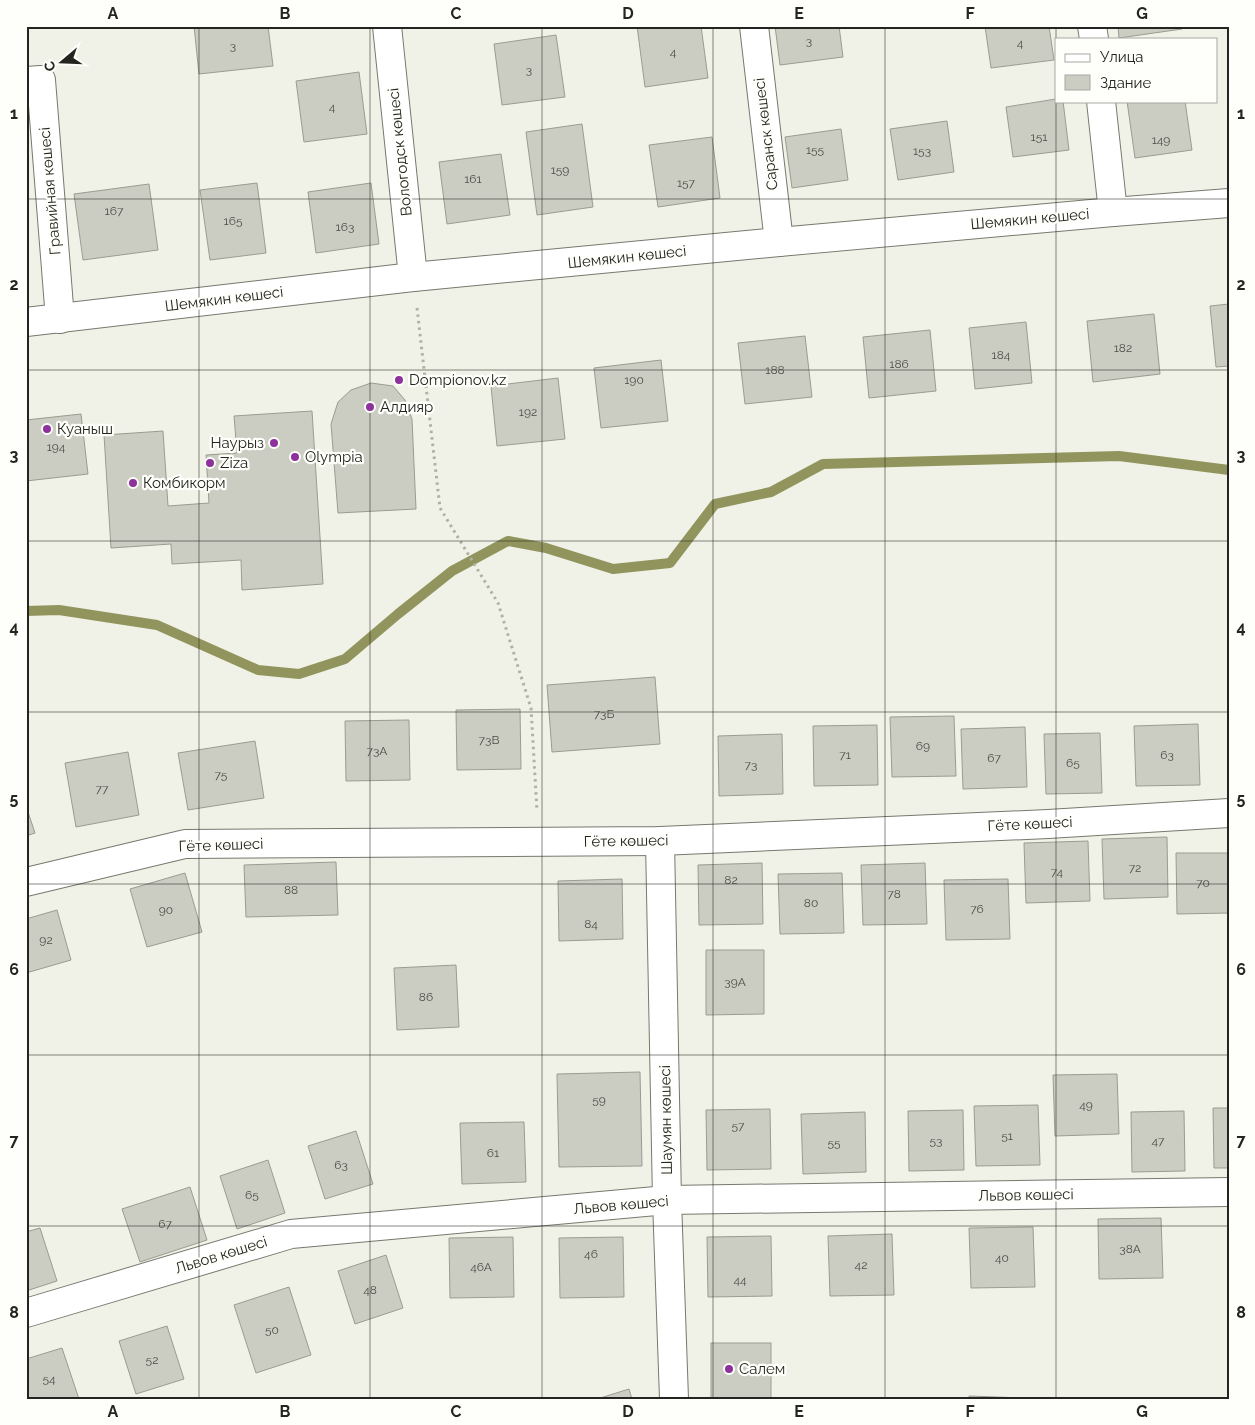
<svg xmlns="http://www.w3.org/2000/svg" width="1255" height="1425" font-family="Raleway,sans-serif">
<style>
.lines{fill:none;stroke-linecap:round;stroke-linejoin:round}
.stream{stroke:#91955d;stroke-width:10}
.building{fill:#cbcdc2;stroke:#9b9c91}
.street-casing{stroke:#77786e;stroke-width:30}
.secondary-casing{stroke:#77786e;stroke-width:30}
.path{stroke:#afb0a7;stroke-width:3;stroke-dasharray:2.5 4;stroke-linecap:butt}
.street{stroke:#fff;stroke-width:28}
.secondary{stroke:#fff;stroke-width:28}
.grid{fill:none;stroke:#242420;stroke-width:1;stroke-opacity:0.55}
.poi-dot{fill:#8e319c;stroke:#fefffa;stroke-width:2}
.labels{text-anchor:middle;stroke-width:4.5;stroke-linejoin:round;paint-order:stroke}
.number-label{font-size:12px;fill:#4e4e48}
.street-label{font-size:15px;fill:#242420;stroke:#fefffa}
.poi-label{font-size:15px;fill:#242420;stroke:#fefffa;text-anchor:start}
.neatline{fill:none;stroke:#242420;stroke-width:2}
.grid-label{font-size:16px;text-anchor:middle;font-weight:bold;fill:#242420}
</style>
<rect width="100%" height="100%" fill="#f1f2e7"/>
<g class="lines">
<polyline class="stream" points="26,611 59,610 157,625 258,670 299,674 345,659 398,614 452,571 508,541 546,548 613,569 670,563 715,504 771,492 823,464 1119,456 1229,470"/>
</g>
<g class="building">
<polygon points="194,26 268,26 273,66 199,74"/>
<polygon points="637,26 701,26 708,78 645,87"/>
<polygon points="775,26 839,26 843,57 780,65"/>
<polygon points="985,26 1049,26 1054,60 991,68"/>
<polygon points="1118,26 1182,26 1182,29 1119,38"/>
<polygon points="556,35 565,97 502,105 494,44"/>
<polygon points="359,72 367,134 304,142 296,81"/>
<polygon points="1056,99 1056,101 1063,101 1069,150 1013,157 1006,107"/>
<polygon points="1127,101 1185,101 1192,150 1135,158"/>
<polygon points="947,121 954,172 898,180 890,129"/>
<polygon points="582,124 593,207 537,215 526,132"/>
<polygon points="841,129 848,180 792,188 785,137"/>
<polygon points="712,137 720,198 658,207 649,145"/>
<polygon points="501,154 510,215 447,224 439,162"/>
<polygon points="257,183 266,253 210,260 200,190"/>
<polygon points="371,183 379,244 316,253 308,192"/>
<polygon points="149,184 158,250 83,260 74,194"/>
<polygon points="1229,304 1229,366 1216,367 1210,306"/>
<polygon points="1154,314 1160,374 1093,382 1087,321"/>
<polygon points="1026,322 1032,383 975,389 969,328"/>
<polygon points="930,330 936,391 869,398 863,337"/>
<polygon points="805,336 812,397 745,404 738,343"/>
<polygon points="661,360 668,421 601,428 594,368"/>
<polygon points="558,378 565,439 497,446 491,386"/>
<polygon points="371,383 393,386 405,400 412,419 416,509 338,513 331,424 338,402 351,390"/>
<polygon points="312,411 323,584 242,590 241,560 172,564 171,544 111,548 104,435 163,431 168,506 209,503 206,455 237,453 234,416"/>
<polygon points="81,414 88,474 26,481 26,420"/>
<polygon points="655,677 660,744 552,752 547,685"/>
<polygon points="520,709 521,769 457,770 456,710"/>
<polygon points="954,716 956,776 892,777 890,717"/>
<polygon points="409,720 410,780 346,781 345,721"/>
<polygon points="1198,724 1200,785 1136,786 1134,726"/>
<polygon points="877,725 878,785 814,786 813,726"/>
<polygon points="1025,727 1027,787 963,789 961,729"/>
<polygon points="1100,733 1102,793 1046,794 1044,734"/>
<polygon points="782,734 783,794 719,796 718,736"/>
<polygon points="255,741 264,798 188,810 178,753"/>
<polygon points="128,752 139,815 76,827 65,763"/>
<polygon points="26,806 35,833 26,836"/>
<polygon points="1167,837 1168,897 1104,899 1102,839"/>
<polygon points="1088,841 1090,901 1026,903 1024,843"/>
<polygon points="1176,853 1229,853 1229,913 1177,914"/>
<polygon points="336,862 338,915 246,917 244,865"/>
<polygon points="762,863 763,924 699,925 698,865"/>
<polygon points="925,863 927,924 863,925 861,865"/>
<polygon points="185,873 202,932 147,947 130,889"/>
<polygon points="842,873 844,933 780,934 778,874"/>
<polygon points="622,879 623,939 559,941 558,881"/>
<polygon points="1008,879 1010,939 946,940 944,880"/>
<polygon points="57,910 71,960 26,973 26,919"/>
<polygon points="706,950 764,950 764,1014 706,1015"/>
<polygon points="456,965 459,1027 397,1030 394,968"/>
<polygon points="640,1072 642,1166 559,1167 557,1074"/>
<polygon points="1117,1074 1119,1134 1055,1136 1053,1075"/>
<polygon points="1038,1105 1040,1165 976,1166 974,1106"/>
<polygon points="1213,1108 1229,1108 1229,1168 1214,1168"/>
<polygon points="770,1109 771,1169 707,1170 706,1110"/>
<polygon points="963,1110 964,1170 909,1171 908,1111"/>
<polygon points="1184,1111 1185,1171 1132,1172 1131,1112"/>
<polygon points="865,1112 866,1172 803,1174 801,1114"/>
<polygon points="524,1122 526,1182 462,1184 460,1123"/>
<polygon points="356,1131 373,1184 325,1199 308,1146"/>
<polygon points="268,1160 285,1213 237,1229 220,1176"/>
<polygon points="190,1187 207,1240 140,1262 122,1209"/>
<polygon points="1161,1218 1163,1278 1099,1279 1098,1219"/>
<polygon points="1033,1227 1035,1287 971,1288 969,1228"/>
<polygon points="40,1228 57,1281 26,1291 26,1232"/>
<polygon points="892,1234 894,1295 830,1296 828,1236"/>
<polygon points="771,1236 772,1296 708,1297 707,1237"/>
<polygon points="513,1237 514,1297 450,1298 449,1238"/>
<polygon points="623,1237 624,1297 560,1298 559,1238"/>
<polygon points="386,1255 403,1308 355,1324 338,1271"/>
<polygon points="289,1287 311,1355 256,1373 234,1305"/>
<polygon points="167,1326 184,1379 136,1394 119,1341"/>
<rect x="711" y="1343" width="60" height="56"/>
<polygon points="62,1348 79,1399 26,1399 26,1359"/>
<polygon points="629,1389 632,1399 597,1399"/>
<polygon points="969,1396 1024,1398 1024,1399 969,1399"/>
</g>
<g class="lines">
<g class="street-casing">
<g id="street">
<polyline points="387,26 413,277"/>
<polyline points="754,26 779,242"/>
<polyline points="1092,26 1094,39"/>
<polyline points="26,81 41,80 60,319"/>
<polyline points="1101,101 1113,212"/>
<polyline points="660,841 667,1200 674,1399"/>
<polyline points="26,882 185,844 660,841 1048,824 1229,813"/>
<polyline points="26,1313 291,1234 667,1200 1229,1192"/>
</g>
</g>
<g class="secondary-casing">
<polyline id="secondary" points="26,322 413,277 779,242 1113,212 1229,203"/>
</g>
<polyline class="path" points="417,308 440,508 498,603 531,708 537,811"/>
<use href="#street" class="street"/>
<use href="#secondary" class="secondary"/>
</g>
<path class="grid" d="M 199,26 L 199,1399M 370,26 L 370,1399M 542,26 L 542,1399M 713,26 L 713,1399M 885,26 L 885,1399M 1056,26 L 1056,1399M 26,199 L 1229,199M 26,370 L 1229,370M 26,541 L 1229,541M 26,712 L 1229,712M 26,884 L 1229,884M 26,1055 L 1229,1055M 26,1226 L 1229,1226"/>
<g class="poi-dot">
<circle cx="399" cy="380" r="5"/>
<circle cx="370" cy="407" r="5"/>
<circle cx="47" cy="429" r="5"/>
<circle cx="274" cy="443" r="5"/>
<circle cx="295" cy="457" r="5"/>
<circle cx="210" cy="463" r="5"/>
<circle cx="133" cy="483" r="5"/>
<circle cx="729" cy="1369" r="5"/>
</g>
<g class="labels">
<g class="number-label">
<text x="809" y="45">3</text>
<text x="1020" y="47">4</text>
<text x="233" y="50">3</text>
<text x="673" y="56">4</text>
<text x="529" y="74">3</text>
<text x="332" y="111">4</text>
<text x="1039" y="141">151</text>
<text x="1161" y="144">149</text>
<text x="815" y="154">155</text>
<text x="922" y="155">153</text>
<text x="560" y="174">159</text>
<text x="473" y="183">161</text>
<text x="686" y="187">157</text>
<text x="114" y="215">167</text>
<text x="233" y="225">165</text>
<text x="345" y="231">163</text>
<text x="1123" y="352">182</text>
<text x="1001" y="359">184</text>
<text x="899" y="368">186</text>
<text x="775" y="374">188</text>
<text x="634" y="384">190</text>
<text x="528" y="416">192</text>
<text x="56" y="451">194</text>
<text x="604" y="718">73Б</text>
<text x="489" y="744">73В</text>
<text x="923" y="750">69</text>
<text x="377" y="755">73А</text>
<text x="845" y="759">71</text>
<text x="1167" y="759">63</text>
<text x="994" y="762">67</text>
<text x="1073" y="767">65</text>
<text x="751" y="769">73</text>
<text x="221" y="779">75</text>
<text x="102" y="793">77</text>
<text x="1135" y="872">72</text>
<text x="1057" y="876">74</text>
<text x="731" y="884">82</text>
<text x="1203" y="887">70</text>
<text x="291" y="894">88</text>
<text x="894" y="898">78</text>
<text x="811" y="907">80</text>
<text x="977" y="913">76</text>
<text x="166" y="914">90</text>
<text x="591" y="928">84</text>
<text x="46" y="944">92</text>
<text x="735" y="986">39А</text>
<text x="426" y="1001">86</text>
<text x="599" y="1104">59</text>
<text x="1086" y="1109">49</text>
<text x="738" y="1130">57</text>
<text x="1007" y="1140">51</text>
<text x="936" y="1145">53</text>
<text x="1158" y="1145">47</text>
<text x="834" y="1147">55</text>
<text x="493" y="1157">61</text>
<text x="341" y="1169">63</text>
<text x="252" y="1199">65</text>
<text x="165" y="1228">67</text>
<text x="1130" y="1253">38А</text>
<text x="591" y="1258">46</text>
<text x="1002" y="1262">40</text>
<text x="861" y="1269">42</text>
<text x="481" y="1271">46А</text>
<text x="740" y="1284">44</text>
<text x="370" y="1294">48</text>
<text x="272" y="1334">50</text>
<text x="152" y="1364">52</text>
<text x="49" y="1383">54</text>
</g>
<g class="street-label">
<text transform="translate(766 134) rotate(-97)" y="5">Саранск көшесі</text>
<text transform="translate(400 152) rotate(-96)" y="5">Вологодск көшесі</text>
<text transform="translate(50 191) rotate(-95)" y="5">Гравийная көшесі</text>
<text transform="translate(1030 219) rotate(-5)" y="5">Шемякин көшесі</text>
<text transform="translate(627 257) rotate(-6)" y="5">Шемякин көшесі</text>
<text transform="translate(224 299) rotate(-7)" y="5">Шемякин көшесі</text>
<text transform="translate(1030 824) rotate(-3)" y="5">Гёте көшесі</text>
<text transform="translate(626 841) rotate(-1)" y="5">Гёте көшесі</text>
<text transform="translate(221 845) rotate(-2)" y="5">Гёте көшесі</text>
<text transform="translate(666 1120) rotate(-91)" y="5">Шаумян көшесі</text>
<text transform="translate(1026 1195) rotate(-1)" y="5">Львов көшесі</text>
<text transform="translate(621 1205) rotate(-5)" y="5">Львов көшесі</text>
<text transform="translate(221 1255) rotate(-17)" y="5">Львов көшесі</text>
</g>
<g class="poi-label">
<text x="409" y="385">Dompionov.kz</text>
<text x="380" y="412">Алдияр</text>
<text x="57" y="434">Куаныш</text>
<text x="264" y="448" text-anchor="end">Наурыз</text>
<text x="305" y="462">Olympia</text>
<text x="220" y="468">Ziza</text>
<text x="143" y="488">Комбикорм</text>
<text x="739" y="1374">Салем</text>
</g>
</g>
<rect width="1255" height="1425" fill="none" stroke="#fefffa" stroke-width="55"/>
<rect x="1055" y="38" width="162" height="65" fill="#fefffa" stroke="#a7a7a3"/>
<rect x="1065" y="54" width="25" height="8" fill="#ffffff" stroke="#a7a7a3"/>
<text x="1100" y="62" font-size="15" fill="#242420">Улица</text>
<rect x="1065" y="75" width="25" height="15" fill="#cbcdc2" stroke="#a7a7a3"/>
<text x="1100" y="88" font-size="15" fill="#242420">Здание</text>
<g transform="translate(62 62) rotate(251)" stroke="#fefffa" stroke-width="4" paint-order="stroke">
<path d="M0-4L9 19L0 12L-9 19Z" fill="#242420"/>
<text y="-8" font-size="14" font-weight="bold" text-anchor="middle" fill="#242420">С</text>
</g>
<rect x="28" y="28" width="1200" height="1370" class="neatline"/>
<g class="grid-label">
<text x="113" y="19">A</text>
<text x="285" y="19">B</text>
<text x="456" y="19">C</text>
<text x="628" y="19">D</text>
<text x="799" y="19">E</text>
<text x="970" y="19">F</text>
<text x="1142" y="19">G</text>
<text x="14" y="119">1</text>
<text x="1241" y="119">1</text>
<text x="14" y="290">2</text>
<text x="1241" y="290">2</text>
<text x="14" y="461">3</text>
<text x="1241" y="461">3</text>
<text x="14" y="633">4</text>
<text x="1241" y="633">4</text>
<text x="14" y="804">5</text>
<text x="1241" y="804">5</text>
<text x="14" y="975">6</text>
<text x="1241" y="975">6</text>
<text x="14" y="1146">7</text>
<text x="1241" y="1146">7</text>
<text x="14" y="1318">8</text>
<text x="1241" y="1318">8</text>
<text x="113" y="1417">A</text>
<text x="285" y="1417">B</text>
<text x="456" y="1417">C</text>
<text x="628" y="1417">D</text>
<text x="799" y="1417">E</text>
<text x="970" y="1417">F</text>
<text x="1142" y="1417">G</text>
</g>
</svg>
